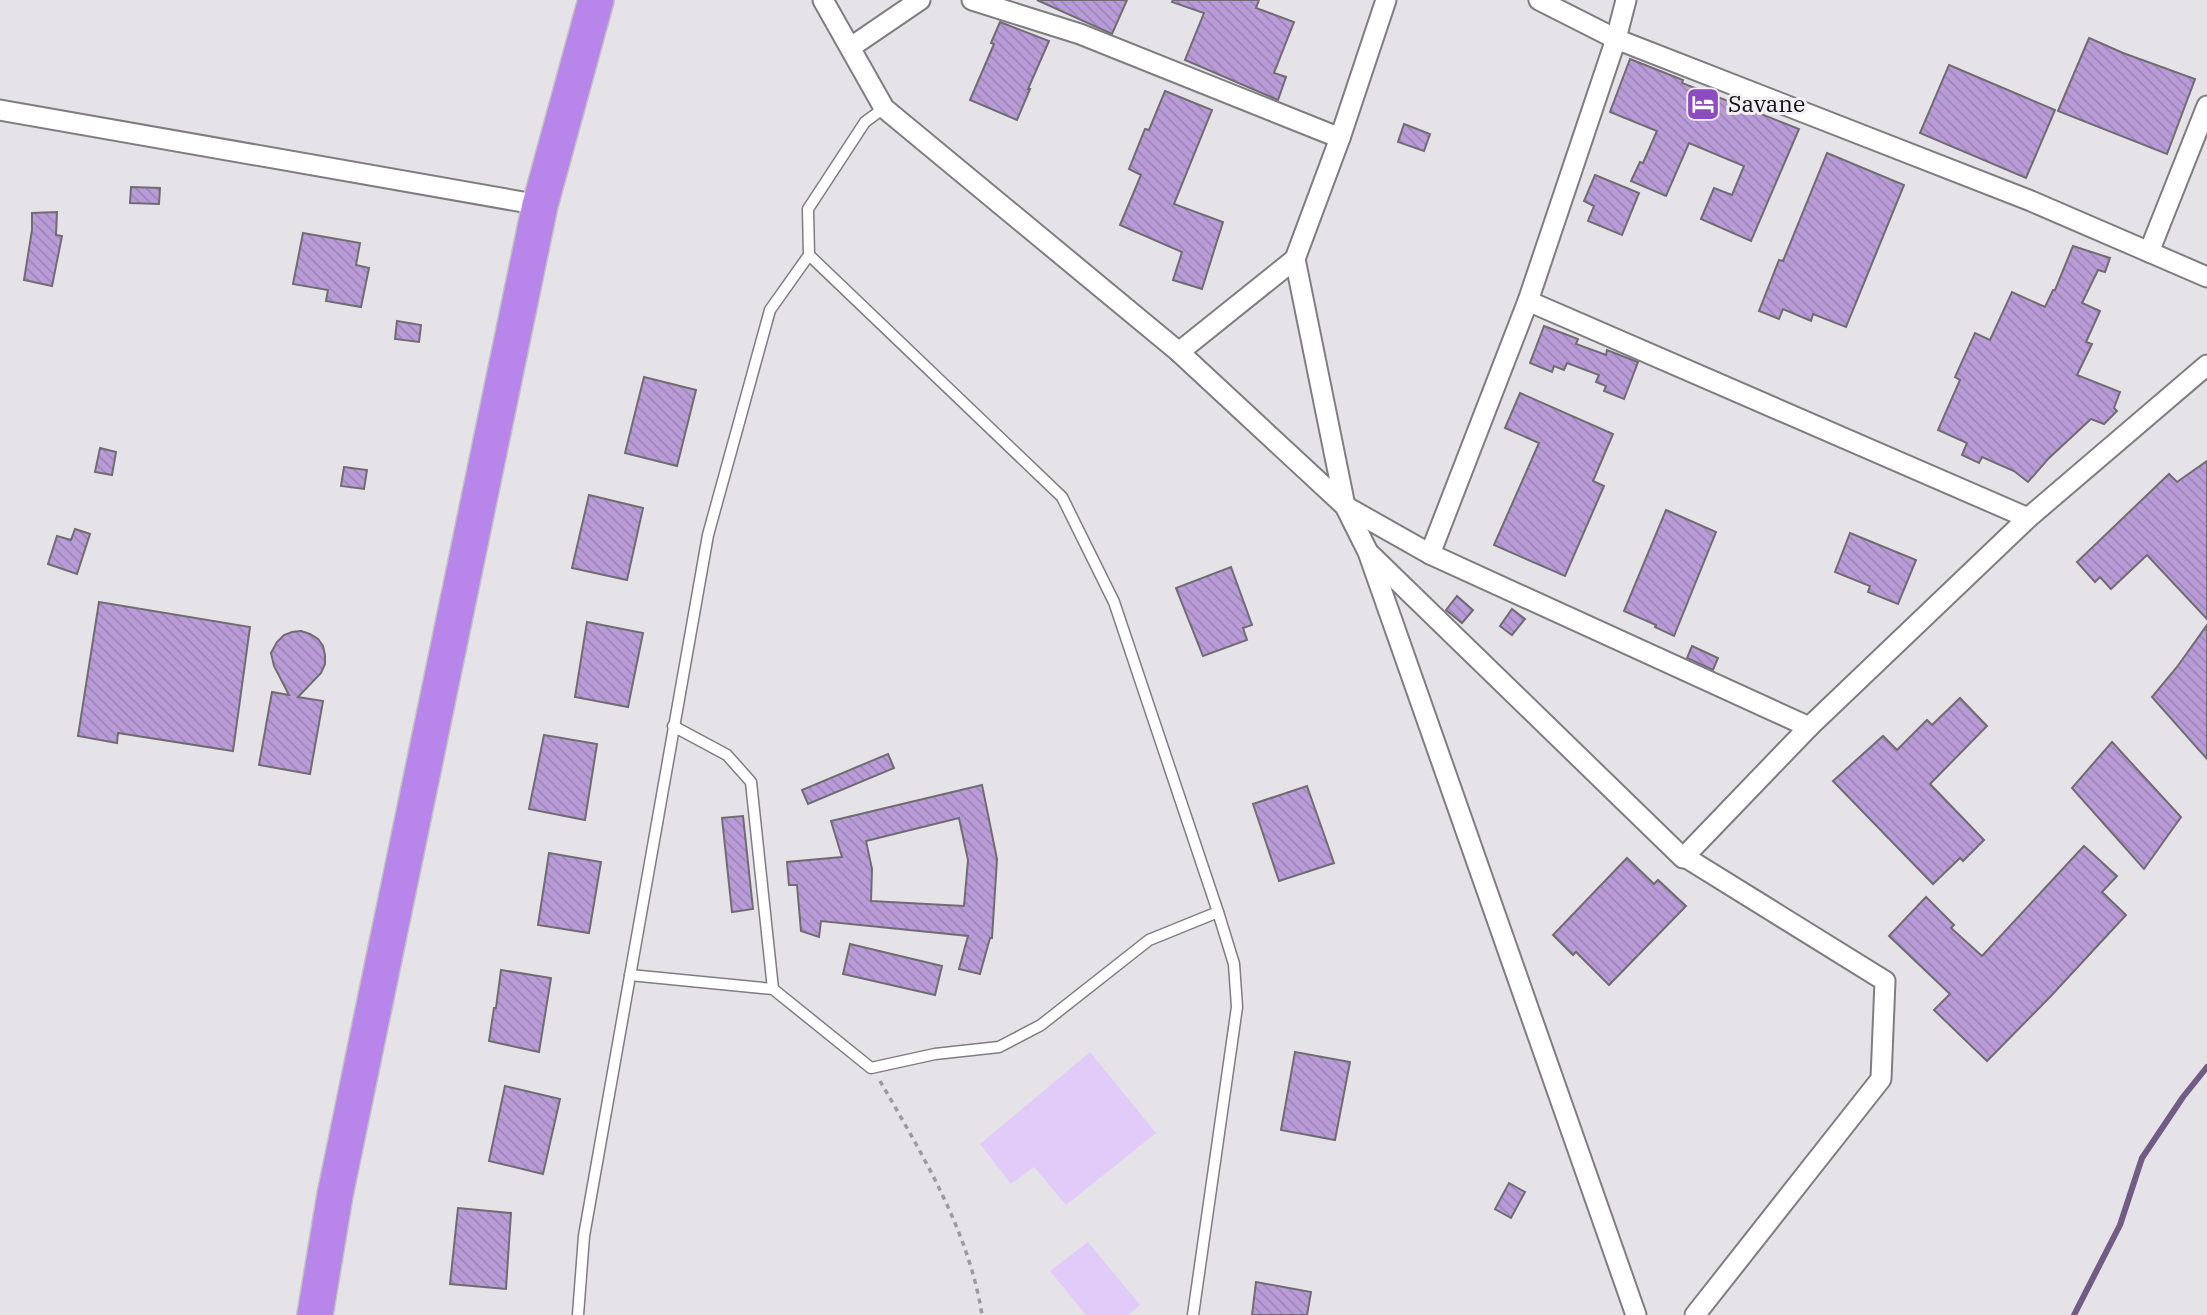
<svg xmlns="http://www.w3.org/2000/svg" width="2207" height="1315" font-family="'IBM Plex Serif',serif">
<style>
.park{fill:#e1ccf9}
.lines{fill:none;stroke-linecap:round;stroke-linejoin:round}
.stream{stroke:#705c84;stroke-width:6}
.building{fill:url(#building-back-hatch);stroke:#6f6d72;stroke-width:2;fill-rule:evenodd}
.lane-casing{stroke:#807d82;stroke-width:13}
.street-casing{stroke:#807d82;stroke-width:23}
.highway-casing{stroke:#c1c1c2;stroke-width:38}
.path{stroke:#9d9b9f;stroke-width:3.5;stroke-dasharray:5 5;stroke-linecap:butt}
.lane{stroke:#fff;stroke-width:10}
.street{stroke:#fff;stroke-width:19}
.highway{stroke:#b885ea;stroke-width:35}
.labels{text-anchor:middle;stroke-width:6;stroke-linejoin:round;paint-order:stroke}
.poi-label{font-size:23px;fill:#121113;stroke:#f2f0f5;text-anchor:start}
</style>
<defs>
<pattern id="building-back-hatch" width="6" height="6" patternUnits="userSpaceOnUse" patternTransform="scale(1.75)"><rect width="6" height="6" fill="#b99cd7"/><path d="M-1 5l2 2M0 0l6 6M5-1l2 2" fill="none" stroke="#9e85b8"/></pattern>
</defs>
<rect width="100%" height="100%" fill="#e5e2e8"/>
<g class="park">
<polygon points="1090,1052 1156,1133 1066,1205 1034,1167 1011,1184 980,1144"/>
<polygon points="1088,1242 1140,1305 1128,1315 1086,1315 1050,1271"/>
</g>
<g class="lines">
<polyline class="stream" points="2074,1315 2120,1225 2142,1158 2183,1097 2207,1067"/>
</g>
<g class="building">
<polygon points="1037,0 1127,0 1112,34"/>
<polygon points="1173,0 1259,0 1256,8 1294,22 1274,73 1286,77 1278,100 1185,60 1204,13 1172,2"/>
<polygon points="1000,22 1049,41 1028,89 1030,89 1017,120 970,100 994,44 991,43"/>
<polygon points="2089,38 2123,53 2195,79 2167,154 2058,111"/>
<polygon points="1630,59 1683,80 1682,83 1799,129 1751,241 1701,219 1714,188 1732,195 1744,166 1689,143 1666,196 1631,181 1640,162 1643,163 1657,131 1610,112"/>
<polygon points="1949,65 2055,110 2026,178 1920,133"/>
<polygon points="1165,91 1212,110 1174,204 1223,222 1202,289 1173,280 1182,252 1120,225 1141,175 1129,169 1145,129 1149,130"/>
<polygon points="1404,124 1430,134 1424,151 1398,142"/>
<polygon points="1827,153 1904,185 1846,327 1813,314 1811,321 1783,309 1779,319 1759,311 1779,260 1783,261"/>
<polygon points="1595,175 1639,193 1622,235 1588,221 1594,206 1584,201"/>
<polygon points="131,187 160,188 159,204 130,203"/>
<polygon points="57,212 56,235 62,236 52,286 24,280 32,230 32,213"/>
<polygon points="303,233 360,243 356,265 369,268 361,307 326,301 328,290 293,284"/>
<polygon points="2073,246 2110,258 2105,272 2098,270 2082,303 2100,311 2086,342 2092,344 2077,375 2120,392 2114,408 2117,411 2104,424 2091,419 2048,459 2028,482 2014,471 1982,457 1979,463 1962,455 1967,443 1938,430 1960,380 1955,377 1975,333 1990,340 2012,292 2045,307 2053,290 2055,290"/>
<polygon points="397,321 421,325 419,342 395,339"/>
<polygon points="1544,326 1578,339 1576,344 1606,355 1607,350 1638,362 1624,399 1604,391 1606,386 1596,382 1599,375 1567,363 1564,370 1554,366 1552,372 1530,363"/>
<polygon points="644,377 696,390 677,466 625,453"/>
<polygon points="1520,393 1613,434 1593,481 1604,486 1565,576 1494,545 1539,443 1505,428"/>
<polygon points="100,448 116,452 112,475 95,472"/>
<polygon points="2207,461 2207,619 2147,555 2111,589 2100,577 2095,582 2077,562 2169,474 2177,482"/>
<polygon points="344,467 367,470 364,489 341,486"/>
<polygon points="589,495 643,508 627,580 572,568"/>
<polygon points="1666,510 1716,532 1674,636 1655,627 1656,625 1624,611"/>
<polygon points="75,529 90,534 77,574 48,564 57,536 71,540"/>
<polygon points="1850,533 1916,560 1898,604 1868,592 1870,586 1835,572"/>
<polygon points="1231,567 1252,625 1243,628 1247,640 1203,656 1176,588"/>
<polygon points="1457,596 1473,610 1462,623 1446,610"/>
<polygon points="99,602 250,627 233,751 118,733 117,743 78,736"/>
<polygon points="1512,609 1525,619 1512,635 1500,626"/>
<polygon points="587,622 643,633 628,707 575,697"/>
<polygon points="2207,625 2207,759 2152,697 2177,667"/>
<polygon points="301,631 310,634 318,639 323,646 325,655 325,664 321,673 298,697 323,701 310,774 259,765 272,692 289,695 274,666 271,653 277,642 284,635 292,632"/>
<polygon points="1692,646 1718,658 1713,670 1687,658"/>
<polygon points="1960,698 1987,726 1930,784 1984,840 1963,861 1960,858 1933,884 1833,781 1883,736 1897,750 1927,720 1932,725"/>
<polygon points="544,735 597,744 585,820 529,809"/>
<polygon points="2112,742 2181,817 2144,869 2072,788"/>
<polygon points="888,754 894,768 808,804 802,790"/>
<path d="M 982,785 L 997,859 L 992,938 L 990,938 L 980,974 L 959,969 L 968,936 L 821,921 L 819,937 L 801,931 L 797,885 L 789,885 L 787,862 L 842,857 L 831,821 ZM 959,818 L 968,860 L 964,906 L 871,901 L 872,869 L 866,841 Z"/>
<polygon points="1307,786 1334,863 1279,881 1253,804"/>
<polygon points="743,816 753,909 732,912 722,818"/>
<polygon points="2084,846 2117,876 2102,892 2126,915 2050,997 1987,1061 1934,1010 1950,994 1889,936 1926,897 1954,925 1951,928 1982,956"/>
<polygon points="549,853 601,862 589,933 538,925"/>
<polygon points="1627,858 1654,884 1658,880 1686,906 1609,985 1576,952 1573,955 1553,935"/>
<polygon points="850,944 942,966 935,995 843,974"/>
<polygon points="501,970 551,978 539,1052 489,1041 494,1008 496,1008"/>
<polygon points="1295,1052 1350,1062 1335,1140 1281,1130"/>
<polygon points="505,1086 560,1099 543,1174 489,1161"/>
<polygon points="1509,1183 1525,1192 1511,1218 1495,1209"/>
<polygon points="458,1208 511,1213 506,1289 450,1284"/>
<polygon points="1256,1282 1311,1292 1307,1315 1252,1315"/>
</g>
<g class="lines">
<g class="lane-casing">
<g id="lane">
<polyline points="809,255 1062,497 1114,602 1218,912 1234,964 1237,1007 1193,1315"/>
<polyline points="673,726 727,755 751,782 773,989"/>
<polyline points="630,975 773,989 871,1068 935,1054 999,1047 1041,1025 1149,940 1218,912"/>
<polyline points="578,1315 584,1236 708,535 770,310 809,255 808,209 865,122 884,108"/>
</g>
</g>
<g class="street-casing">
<g id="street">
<polyline points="823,0 884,108 1179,352 1345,506 1368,552 1636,1315"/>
<polyline points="972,0 1080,34 1340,138"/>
<polyline points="1539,0 1616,39 2031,201 2207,277"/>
<polyline points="851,47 920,0"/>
<polyline points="0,110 540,205"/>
<polyline points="2149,252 2207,106"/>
<polyline points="1295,259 1345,506 1430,554 1809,727"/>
<polyline points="1528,301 2028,518"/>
<polyline points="1179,352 1295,259 1340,138 1386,0"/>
<polyline points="1430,554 1528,301 1616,39 1626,0"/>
<polyline points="1371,555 1683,858 1809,727 2028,518 2207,365"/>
<polyline points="1685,857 1885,981 1881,1079 1695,1315"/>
</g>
</g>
<g class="highway-casing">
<polyline id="highway" points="315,1315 335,1195 540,205 596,0"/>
</g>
<path class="path" d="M 880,1081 C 922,1154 969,1231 982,1315"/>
<use href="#lane" class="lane"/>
<use href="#street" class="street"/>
<use href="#highway" class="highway"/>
</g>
<defs>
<g id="hotel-square" transform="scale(1.75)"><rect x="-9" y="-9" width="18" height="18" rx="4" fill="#8b4bc1" stroke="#f2f0f5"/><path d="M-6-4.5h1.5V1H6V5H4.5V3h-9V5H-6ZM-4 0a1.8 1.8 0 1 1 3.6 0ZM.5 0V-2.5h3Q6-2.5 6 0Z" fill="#fff"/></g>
</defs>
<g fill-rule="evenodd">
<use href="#hotel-square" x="1703" y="104"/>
</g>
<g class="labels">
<g class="poi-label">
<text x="1728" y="112">Savane</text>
</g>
</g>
</svg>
